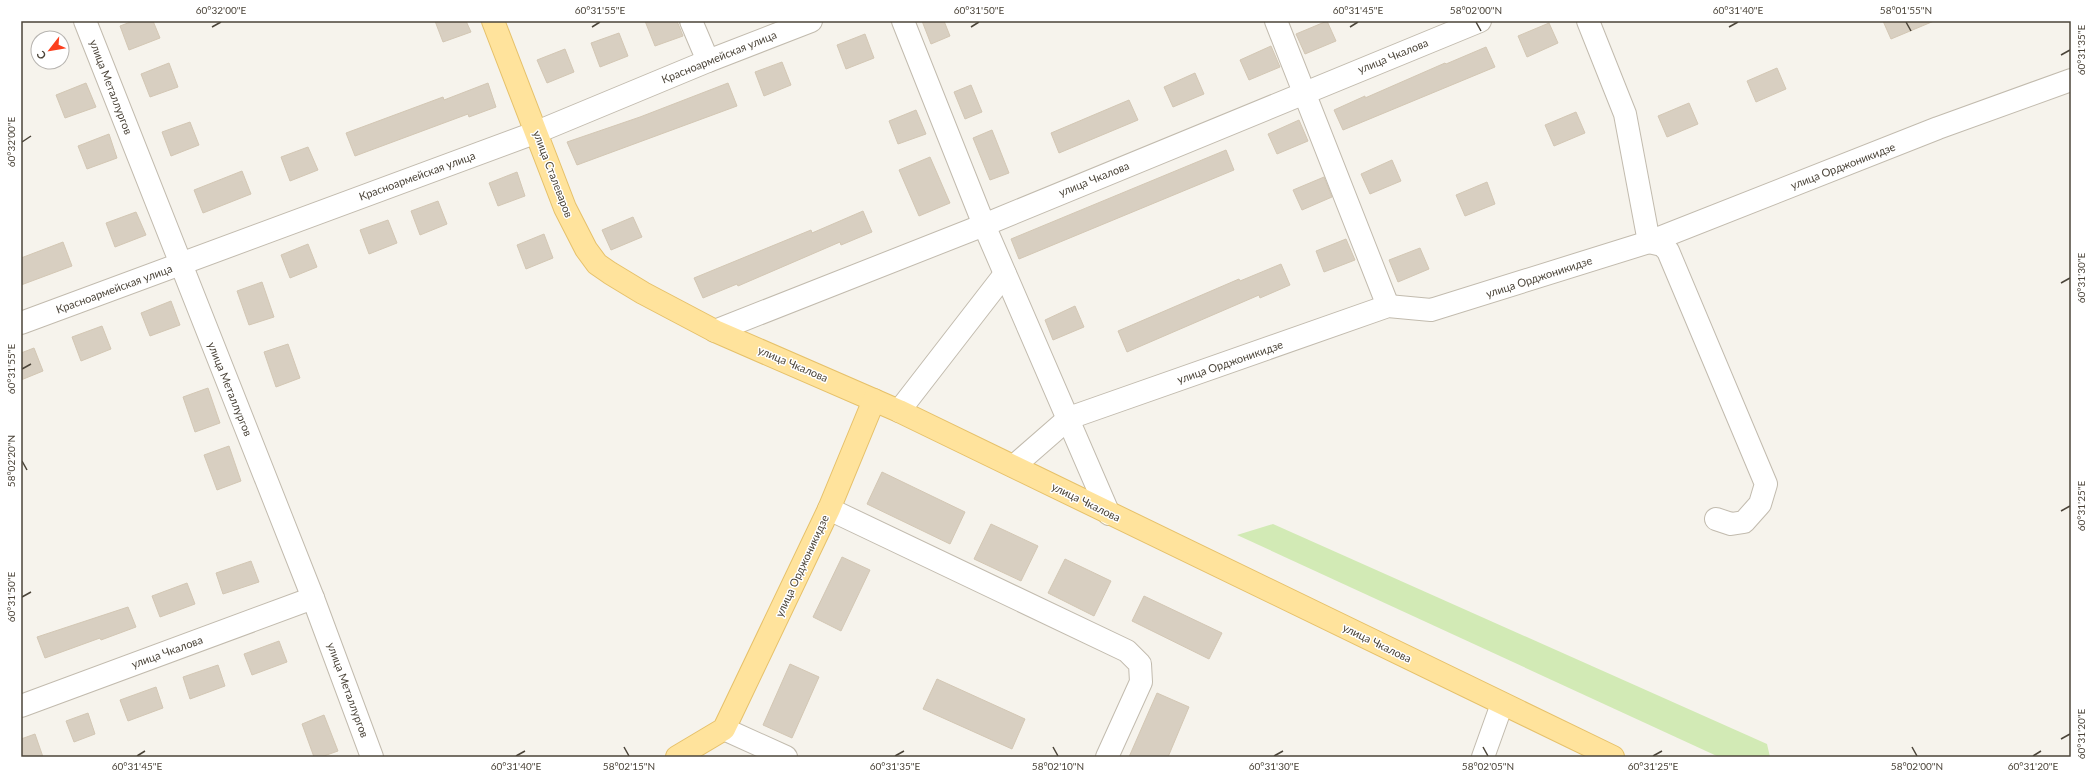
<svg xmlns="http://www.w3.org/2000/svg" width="2092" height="778" font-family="Lato,sans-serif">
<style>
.green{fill:#d2eab5}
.building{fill:#d8cfc1;stroke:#d3c7b4}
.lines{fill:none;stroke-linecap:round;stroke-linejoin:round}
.minor-casing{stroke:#c2bbae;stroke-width:24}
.major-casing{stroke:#e6c16a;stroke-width:24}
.minor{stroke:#fff;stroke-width:22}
.major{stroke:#ffe39c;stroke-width:22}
.ticks{fill:none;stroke:#4b4439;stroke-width:1.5}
.labels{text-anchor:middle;stroke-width:3;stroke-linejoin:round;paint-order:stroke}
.street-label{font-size:11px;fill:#4b4439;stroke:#fff}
.neatline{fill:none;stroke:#4b4439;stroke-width:1.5}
.ticks-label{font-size:10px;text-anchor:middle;fill:#4b4439}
</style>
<rect width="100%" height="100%" fill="#f6f3ec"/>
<polygon class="green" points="1273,524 1767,744 1770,757 1719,757 1237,535"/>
<g class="building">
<polygon points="133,21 153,21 160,38 129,50 120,26"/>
<polygon points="435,21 466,21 471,32 443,42"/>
<polygon points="645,21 677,21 683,36 655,46"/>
<polygon points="922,21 944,21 950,36 931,44"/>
<polygon points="1327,21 1336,41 1305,54 1296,34"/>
<polygon points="1883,21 1934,21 1891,39"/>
<polygon points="1549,23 1558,43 1527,57 1518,36"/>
<polygon points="619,33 628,56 600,67 591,43"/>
<polygon points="865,34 874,58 846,69 837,45"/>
<polygon points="1271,46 1280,67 1249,80 1240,60"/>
<polygon points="1486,47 1495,67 1343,130 1334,110 1365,96 1365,98 1445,63 1446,64"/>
<polygon points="565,49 574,72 547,83 537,60"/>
<polygon points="782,62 791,85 764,96 755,72"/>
<polygon points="169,63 178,87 150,97 141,74"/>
<polygon points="1777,68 1786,89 1756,102 1747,81"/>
<polygon points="1195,73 1204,94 1173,107 1164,87"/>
<polygon points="86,83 96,107 65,118 56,95"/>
<polygon points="488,83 496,107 469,117 468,114 355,156 346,133 443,97 444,100"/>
<polygon points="728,83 737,106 577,165 567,142 640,117"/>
<polygon points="971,85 982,112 965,119 954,92"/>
<polygon points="1129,100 1138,120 1059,153 1051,133"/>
<polygon points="1689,103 1698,124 1667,137 1658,116"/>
<polygon points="916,110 926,134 898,144 889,121"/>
<polygon points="1576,112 1585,133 1554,146 1545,125"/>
<polygon points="1299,120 1308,141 1277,154 1268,134"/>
<polygon points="190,122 199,145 171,156 162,132"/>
<polygon points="992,130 1009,173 990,180 973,138"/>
<polygon points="109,134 117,158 87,169 78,146"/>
<polygon points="308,147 318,170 290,181 281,157"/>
<polygon points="1226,150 1234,170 1019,259 1011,239"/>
<polygon points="930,157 950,203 919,216 899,170"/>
<polygon points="1392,160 1401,181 1370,194 1361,174"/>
<polygon points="242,171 251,194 203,213 194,190"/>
<polygon points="517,172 525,196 498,206 489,183"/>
<polygon points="1324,177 1332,197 1302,210 1293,190"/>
<polygon points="1487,182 1495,204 1465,216 1456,195"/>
<polygon points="438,201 447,224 420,235 411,211"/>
<polygon points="863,211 872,232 841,245 840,242 738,286 737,284 703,298 694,278 811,230 812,233"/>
<polygon points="136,212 146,235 115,247 106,223"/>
<polygon points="633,217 642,237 611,250 602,230"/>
<polygon points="388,220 397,243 369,254 360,230"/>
<polygon points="544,234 553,258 526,269 517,245"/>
<polygon points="1346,239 1355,260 1324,272 1316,251"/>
<polygon points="63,242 72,266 21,285 21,258"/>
<polygon points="308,244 317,267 290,278 281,255"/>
<polygon points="1420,248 1429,269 1398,282 1389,260"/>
<polygon points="1281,264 1290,285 1260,298 1259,295 1127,352 1118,331 1239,279 1240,281"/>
<polygon points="262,282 274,317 249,325 237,291"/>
<polygon points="171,301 180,325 150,336 141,313"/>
<polygon points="1075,306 1084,327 1053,340 1045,320"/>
<polygon points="102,326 111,349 81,361 72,337"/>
<polygon points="288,344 300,378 276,387 264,352"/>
<polygon points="34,348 43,371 21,380 21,353"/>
<polygon points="208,388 220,423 195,432 183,397"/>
<polygon points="229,446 241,481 217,490 204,455"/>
<polygon points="882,472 965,512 950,544 867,504"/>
<polygon points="991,524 1038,546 1021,581 974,559"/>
<polygon points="842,557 870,570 841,631 813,617"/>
<polygon points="1065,559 1111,581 1094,616 1048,593"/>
<polygon points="251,561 259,582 223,594 216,573"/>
<polygon points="187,583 195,604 160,617 152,596"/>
<polygon points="1144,596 1222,633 1209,659 1132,621"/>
<polygon points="128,607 136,627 101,640 100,638 45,658 37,637"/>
<polygon points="279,641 287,662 252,675 244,654"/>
<polygon points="790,664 819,677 792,738 763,725"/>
<polygon points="218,665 225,686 190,699 183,677"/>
<polygon points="937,679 1025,719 1012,749 923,709"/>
<polygon points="156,687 163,708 128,721 120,700"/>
<polygon points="1157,693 1189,707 1168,757 1129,757"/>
<polygon points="88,713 95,734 74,742 66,721"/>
<polygon points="324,715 338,751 321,757 314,757 302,724"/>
<polygon points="35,734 43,757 21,757 21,739"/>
</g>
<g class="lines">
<g class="minor-casing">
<g id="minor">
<polyline points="85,21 313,598 372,757"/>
<polyline points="691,21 708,61"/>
<polyline points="903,21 984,225 1109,514"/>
<polyline points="1276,21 1388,306"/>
<polyline points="1588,21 1625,114 1649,242 1662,245 1668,251 1766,484 1760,504 1744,522 1731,524 1716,519"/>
<polyline points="21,323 537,132 708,61 811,21"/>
<polyline points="715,331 984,225 1480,21"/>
<polyline points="899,411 1005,274"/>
<polyline points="1014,466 1069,418 1388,306 1431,310 1649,242 1938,128 2071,80"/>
<polyline points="829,509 1127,651 1140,664 1141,682 1107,757"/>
<polyline points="21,706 313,598"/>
<polyline points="724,729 786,757"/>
<polyline points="1483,757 1502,704"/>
</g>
</g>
<g class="major-casing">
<g id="major">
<polyline points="493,21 565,208 586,249 597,264 610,273 643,293 715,331 899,411 1613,757"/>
<polyline points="677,757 724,729 829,509 874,400"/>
</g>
</g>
<use href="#minor" class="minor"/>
<use href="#major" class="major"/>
</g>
<path class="ticks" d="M 1476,22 L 1481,31M 1906,22 L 1911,31M 212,27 L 221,22M 592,27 L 600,22M 971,27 L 979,22M 1350,27 L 1358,22M 1729,27 L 1738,22M 2061,55 L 2070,50M 22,142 L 31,136M 2061,283 L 2070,278M 22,369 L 31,364M 22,461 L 27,470M 2061,511 L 2070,506M 22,597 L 31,592M 2061,739 L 2070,734M 624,747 L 629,756M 1053,747 L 1058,756M 1483,747 L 1488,756M 1912,747 L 1917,756M 137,756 L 145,751M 516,756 L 525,751M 895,756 L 904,751M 1274,756 L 1283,751M 1653,756 L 1662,751M 2033,756 L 2041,751"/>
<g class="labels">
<g class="street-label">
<text transform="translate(1393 56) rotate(-22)" y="4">улица Чкалова</text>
<text transform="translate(719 57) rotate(-22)" y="4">Красноармейская улица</text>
<text transform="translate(111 87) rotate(69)" y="4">улица Металлургов</text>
<text transform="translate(1843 166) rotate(-21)" y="4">улица Орджоникидзе</text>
<text transform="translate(553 174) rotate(69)" y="4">улица Сталеваров</text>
<text transform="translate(417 176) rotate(-20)" y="4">Красноармейская улица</text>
<text transform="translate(1094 179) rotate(-22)" y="4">улица Чкалова</text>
<text transform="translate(1539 277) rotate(-18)" y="4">улица Орджоникидзе</text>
<text transform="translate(114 289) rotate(-20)" y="4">Красноармейская улица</text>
<text transform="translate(1230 362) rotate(-19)" y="4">улица Орджоникидзе</text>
<text transform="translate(793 364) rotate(23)" y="4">улица Чкалова</text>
<text transform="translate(230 389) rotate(68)" y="4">улица Металлургов</text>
<text transform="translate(1086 502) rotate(26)" y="4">улица Чкалова</text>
<text transform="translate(802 566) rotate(-65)" y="4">улица Орджоникидзе</text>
<text transform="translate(1377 643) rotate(26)" y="4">улица Чкалова</text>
<text transform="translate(167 652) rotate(-20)" y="4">улица Чкалова</text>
<text transform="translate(348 690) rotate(70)" y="4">улица Металлургов</text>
</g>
</g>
<rect width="2092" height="778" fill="none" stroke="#ffffff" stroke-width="44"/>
<g transform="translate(50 50) rotate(239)"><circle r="19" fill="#ffffff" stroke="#b7b4b0"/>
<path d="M0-3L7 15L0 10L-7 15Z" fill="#fc3f1d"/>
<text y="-6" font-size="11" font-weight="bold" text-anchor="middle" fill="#4b4439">С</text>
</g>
<rect x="22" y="22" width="2048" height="734" class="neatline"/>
<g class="ticks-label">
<text x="221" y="14">60°32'00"E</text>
<text x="600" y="14">60°31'55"E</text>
<text x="979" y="14">60°31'50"E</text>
<text x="1358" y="14">60°31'45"E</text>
<text x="1476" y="14">58°02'00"N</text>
<text x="1738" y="14">60°31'40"E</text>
<text x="1906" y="14">58°01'55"N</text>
<text transform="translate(2081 50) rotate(-90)" y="4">60°31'35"E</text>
<text transform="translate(11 142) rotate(-90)" y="4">60°32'00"E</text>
<text transform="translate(2081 278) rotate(-90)" y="4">60°31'30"E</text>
<text transform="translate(11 369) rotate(-90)" y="4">60°31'55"E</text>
<text transform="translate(11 461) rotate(-90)" y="4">58°02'20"N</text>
<text transform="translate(2081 506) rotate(-90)" y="4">60°31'25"E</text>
<text transform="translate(11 597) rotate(-90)" y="4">60°31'50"E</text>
<text transform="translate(2081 734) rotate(-90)" y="4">60°31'20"E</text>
<text x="137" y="770">60°31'45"E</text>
<text x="516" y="770">60°31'40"E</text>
<text x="629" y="770">58°02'15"N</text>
<text x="895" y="770">60°31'35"E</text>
<text x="1058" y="770">58°02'10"N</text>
<text x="1274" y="770">60°31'30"E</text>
<text x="1488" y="770">58°02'05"N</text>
<text x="1653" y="770">60°31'25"E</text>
<text x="1917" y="770">58°02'00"N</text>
<text x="2033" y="770">60°31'20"E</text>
</g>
</svg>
